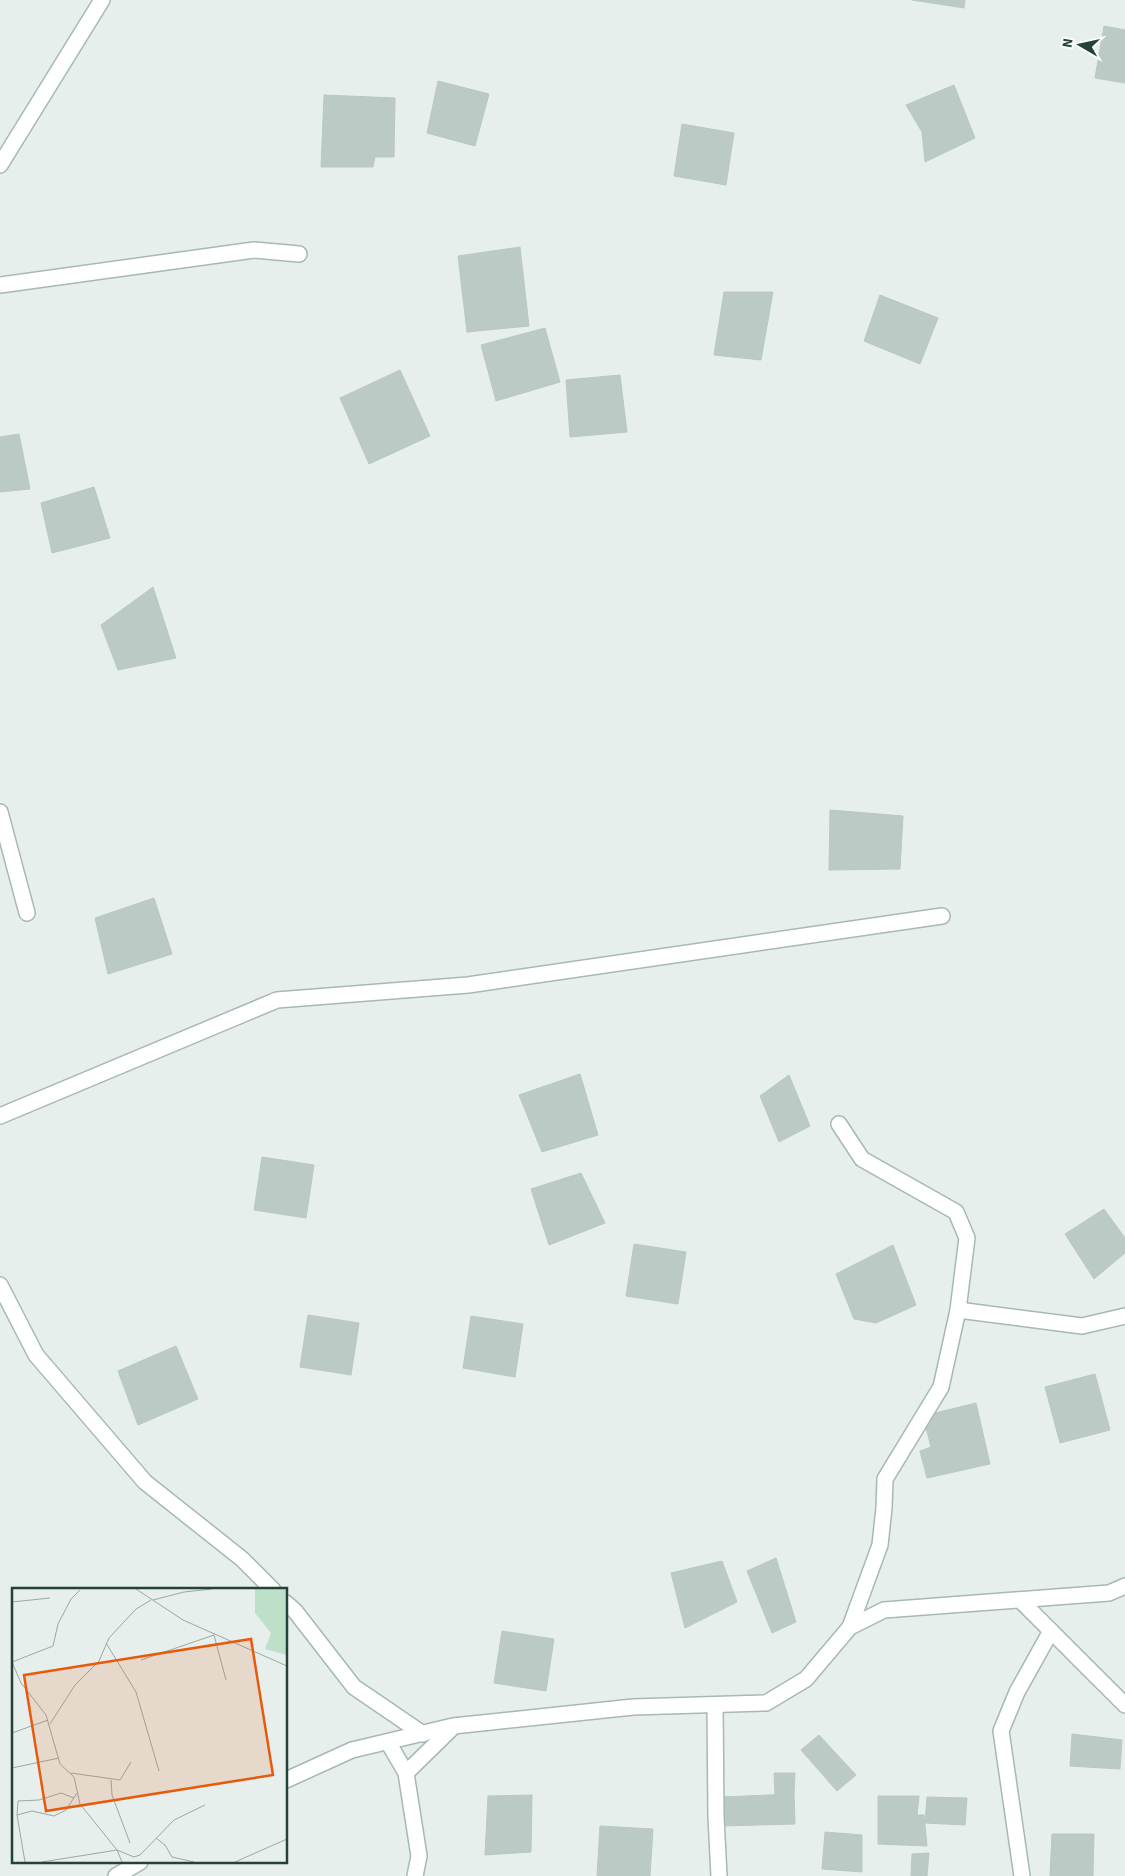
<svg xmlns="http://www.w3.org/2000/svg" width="1125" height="1876" font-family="'Source Sans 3',sans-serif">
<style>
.building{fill:#bbcac4;stroke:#b8c9c2}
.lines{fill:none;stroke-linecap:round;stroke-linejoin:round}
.minor-casing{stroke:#a8b8b2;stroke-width:18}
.minor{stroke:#fff;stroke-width:15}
.inset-road{fill:none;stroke:#98aaa4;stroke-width:1}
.view{fill:#e8590c;fill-opacity:0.15;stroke:#e8590c;stroke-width:2.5}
.inset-edge{fill:none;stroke:#24423a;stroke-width:2.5}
</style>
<rect width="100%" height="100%" fill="#e6efeb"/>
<g class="building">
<polygon points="912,0 965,0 964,8"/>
<polygon points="1104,26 1125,30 1125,83 1095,78"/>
<polygon points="438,81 489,94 475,146 427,133"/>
<polygon points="954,85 975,138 925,162 922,132 906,105"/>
<polygon points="324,95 395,98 394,157 375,157 373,167 321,167"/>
<polygon points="682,124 734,133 726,185 674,176"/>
<polygon points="520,247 529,326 467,332 458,256"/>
<polygon points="724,292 773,292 761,360 714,355"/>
<polygon points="880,295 938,318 920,364 864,341"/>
<polygon points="545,328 560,382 496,401 481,345"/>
<polygon points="400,370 430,436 369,464 340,398"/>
<polygon points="620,375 627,432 570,437 566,380"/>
<polygon points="19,434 30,489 0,492 0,437"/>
<polygon points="94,487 110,538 52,553 41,503"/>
<polygon points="153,587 176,658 118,670 101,625"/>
<polygon points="830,810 903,816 900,869 829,870"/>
<polygon points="154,898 172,954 108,974 95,918"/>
<polygon points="580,1074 598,1135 542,1152 519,1095"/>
<polygon points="789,1075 810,1126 779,1142 760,1096"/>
<polygon points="262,1157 314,1165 306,1218 254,1210"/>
<polygon points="581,1173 605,1223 549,1245 531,1189"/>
<polygon points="1104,1209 1125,1238 1125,1253 1094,1279 1065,1234"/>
<polygon points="634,1244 686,1252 678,1304 626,1296"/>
<polygon points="893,1245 916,1305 876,1323 854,1319 836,1274"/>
<polygon points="308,1315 359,1323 351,1375 300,1367"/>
<polygon points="471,1316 523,1324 515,1377 463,1368"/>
<polygon points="176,1346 198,1399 138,1425 118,1371"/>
<polygon points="1095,1374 1110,1430 1060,1443 1045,1387"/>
<polygon points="976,1403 990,1464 927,1478 920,1451 931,1447 923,1416"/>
<polygon points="776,1558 796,1622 772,1633 747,1571"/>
<polygon points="722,1561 737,1602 685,1628 671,1573"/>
<polygon points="502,1631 554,1639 546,1691 494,1683"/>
<polygon points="1072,1734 1122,1740 1120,1769 1070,1766"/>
<polygon points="819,1735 856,1775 837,1791 801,1750"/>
<polygon points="774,1773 795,1773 794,1794 775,1795"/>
<polygon points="794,1794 795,1824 722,1826 722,1797"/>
<polygon points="532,1795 531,1852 485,1855 488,1796"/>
<polygon points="878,1796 919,1796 917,1815 924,1815 927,1846 878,1844"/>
<polygon points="927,1797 967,1798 965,1825 925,1823"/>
<polygon points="600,1826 653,1829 650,1876 597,1876"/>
<polygon points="825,1832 862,1835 862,1872 822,1869"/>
<polygon points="1052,1834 1094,1834 1093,1876 1050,1876"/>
<polygon points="929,1853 927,1876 911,1876 912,1854"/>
</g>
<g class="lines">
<g class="minor-casing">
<g id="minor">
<polyline points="0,165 102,0"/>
<polyline points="0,285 254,250 299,254"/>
<polyline points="0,812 27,913"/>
<polyline points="0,1116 277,1000 468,985 942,916"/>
<polyline points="839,1124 862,1159 956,1212 967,1238 958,1310 941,1387 885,1479 884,1508 880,1545 850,1627"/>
<polyline points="0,1285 36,1355 145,1482 242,1559 273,1590"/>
<polyline points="958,1310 1082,1326 1125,1316"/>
<polyline points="1020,1600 1125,1705"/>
<polyline points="286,1603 295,1611 354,1687 423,1734"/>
<polyline points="715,1705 716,1817 719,1876"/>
<polyline points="388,1742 406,1773 419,1856 415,1876"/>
<polyline points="406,1773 452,1728"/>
<polyline points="286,1780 352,1750 453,1726 633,1707 766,1703 806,1679 850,1627 884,1610 1109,1593 1125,1586"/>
<polyline points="116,1876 140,1862"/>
<polyline points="1022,1876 1001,1731 1017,1692 1051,1631"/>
</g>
</g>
<use href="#minor" class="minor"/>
</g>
<g transform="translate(12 1588)">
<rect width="275" height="275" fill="#e6efeb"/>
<path d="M 243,1 L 275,1 L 275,67 L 253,61 L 259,45 L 243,25 Z" fill="#bfe0c8"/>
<path class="inset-road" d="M 124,1 L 171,32 L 275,78M 141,12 L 172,4 L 200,1M 0,14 L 38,10M 94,55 L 124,104 L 147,183M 129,72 L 202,47 L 214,92M 0,74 L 9,95 L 34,127 L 48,176 L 62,189 L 68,216 L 105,262 L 110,274M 0,74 L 41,58 L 46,36 L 59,11 L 68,2M 38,136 L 63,97 L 87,73 L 97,50 L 124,21 L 139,12M 0,145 L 36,132M 0,180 L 47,170M 59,185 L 108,192 L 119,174M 99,192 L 100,207 L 118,255M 5,227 L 6,213 L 27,212 L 49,205 L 62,210M 144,250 L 153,257 L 160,269 L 182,274M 13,274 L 5,227 L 20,223 L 42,228 L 54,222 L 65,205M 30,274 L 105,262 L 122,269 L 128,267 L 162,232 L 193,217M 223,274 L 275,251"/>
<path class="view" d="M 239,51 L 261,187 L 34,223 L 12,87 Z"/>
<rect width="275" height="275" class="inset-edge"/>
</g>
<g transform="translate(1080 45) rotate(279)" stroke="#f7fbf9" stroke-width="4" paint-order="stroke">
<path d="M0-4L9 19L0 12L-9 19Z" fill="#24423a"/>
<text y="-8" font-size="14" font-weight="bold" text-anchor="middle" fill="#24423a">N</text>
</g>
</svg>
